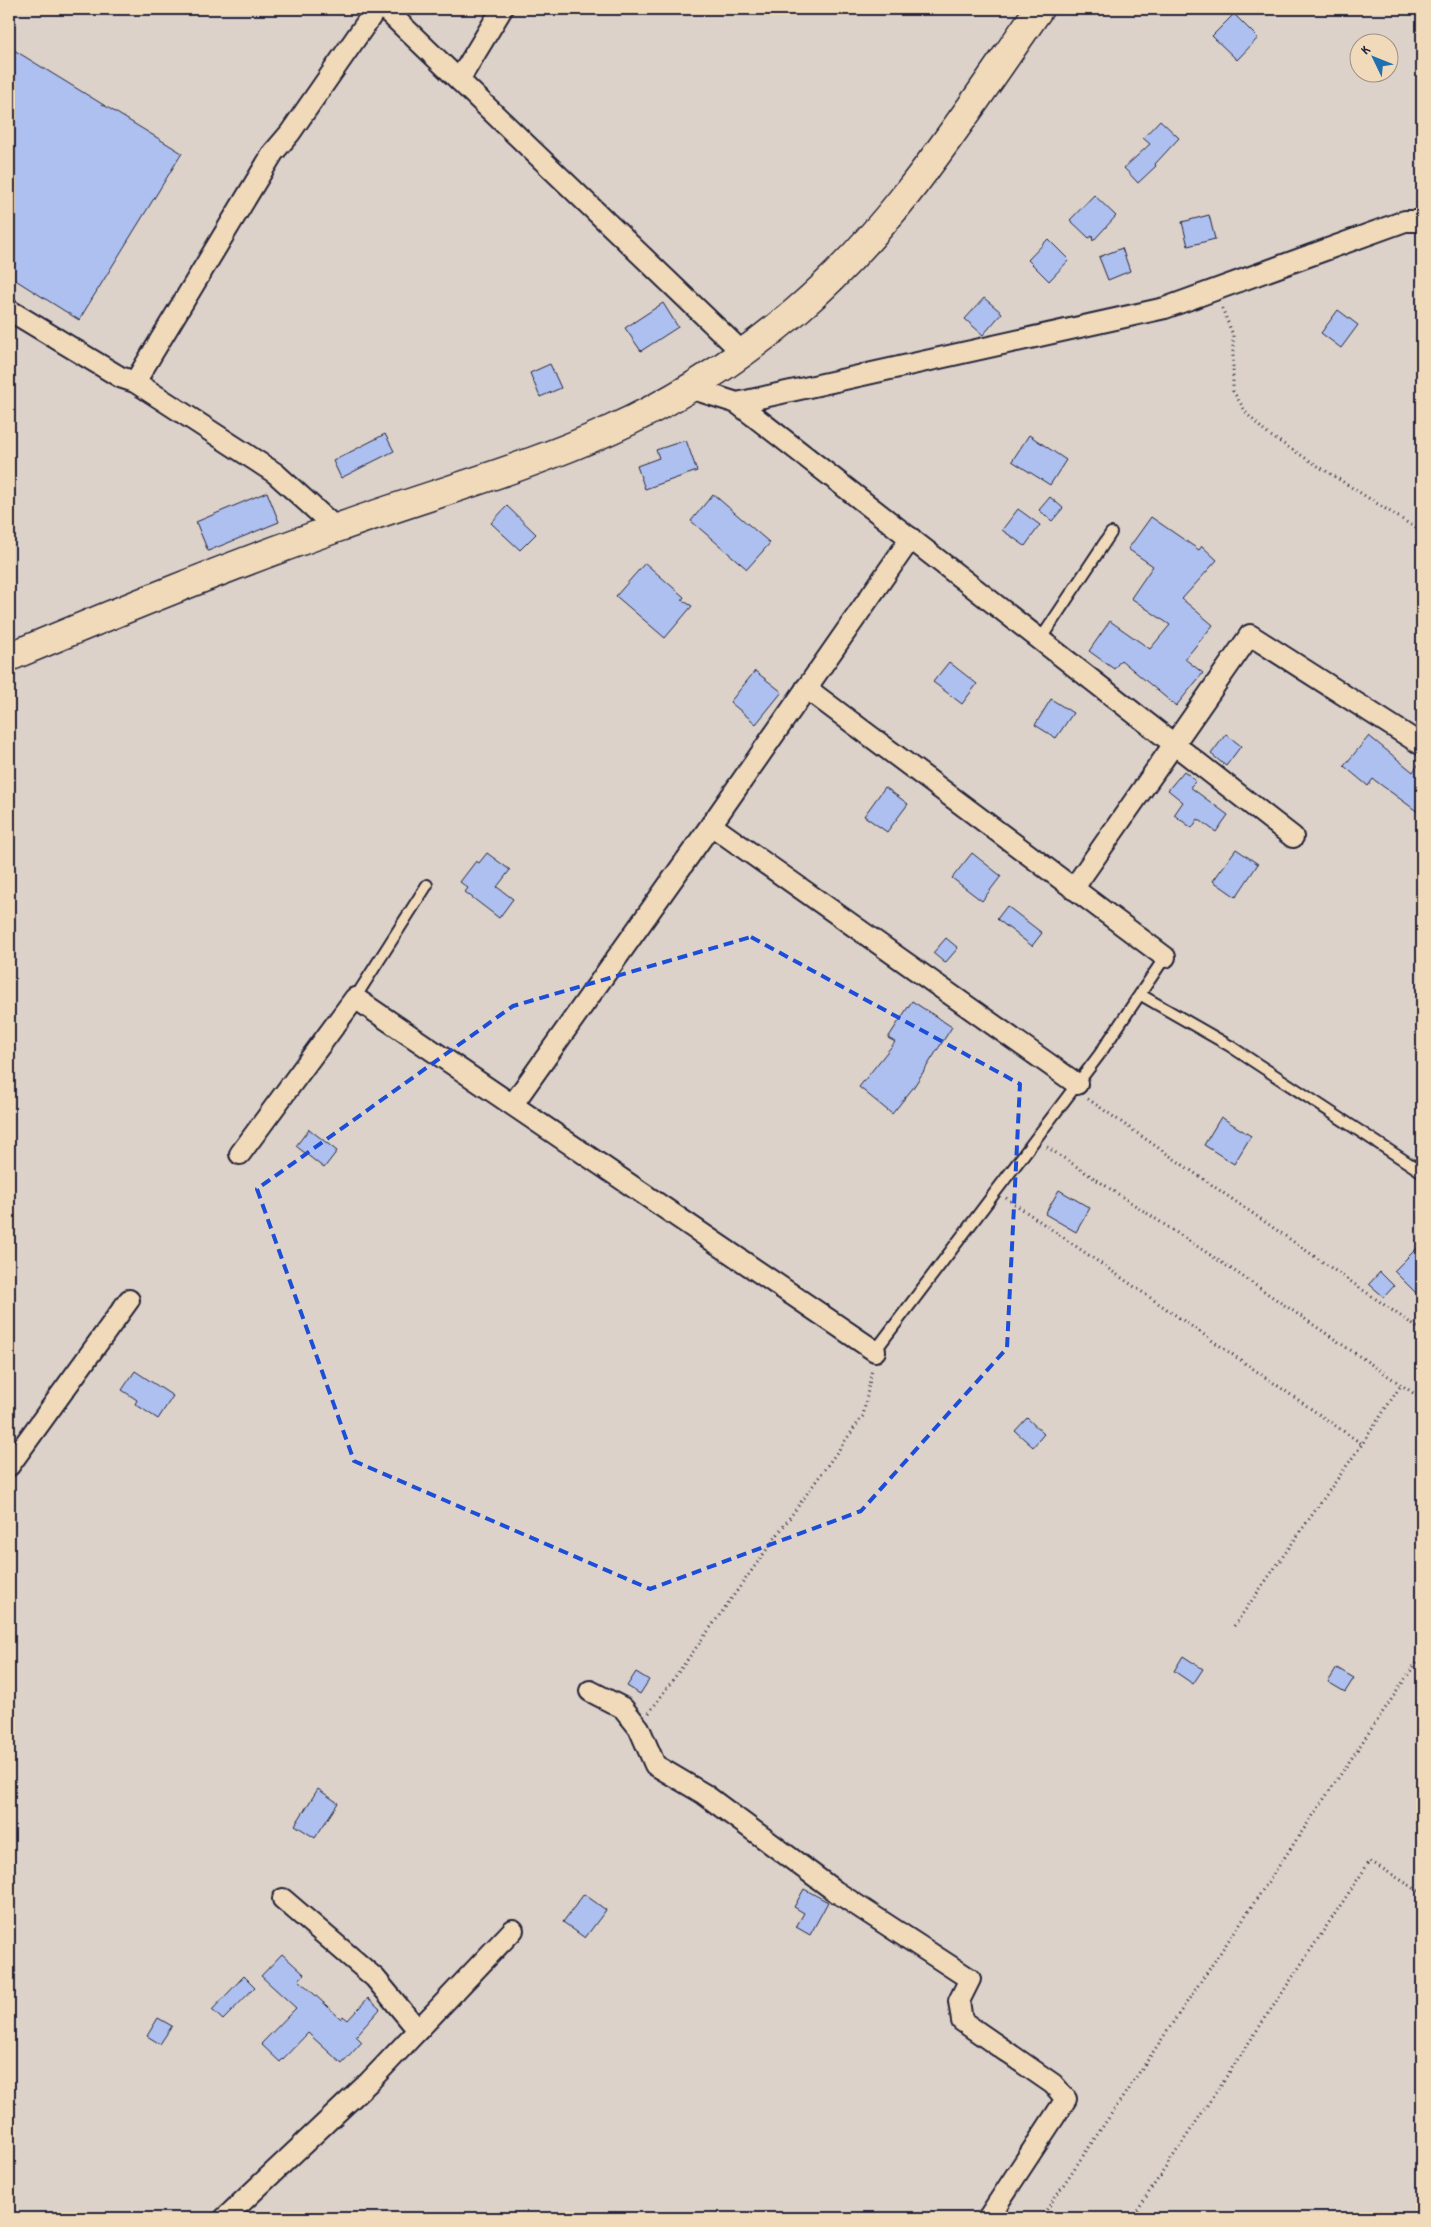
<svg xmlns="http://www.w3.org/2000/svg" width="1431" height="2227" font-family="Dekko,sans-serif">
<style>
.building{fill:#aec0ef;stroke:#22223b}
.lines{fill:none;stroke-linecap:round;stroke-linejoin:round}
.lane-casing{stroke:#22223b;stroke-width:14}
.street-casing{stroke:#22223b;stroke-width:24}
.secondary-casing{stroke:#22223b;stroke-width:31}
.path{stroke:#22223b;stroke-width:3;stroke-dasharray:1 4;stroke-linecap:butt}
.lane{stroke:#f0dab9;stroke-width:10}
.street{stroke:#f0dab9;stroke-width:20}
.secondary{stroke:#f0dab9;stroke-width:28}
.marked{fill:none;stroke:#1d4ed8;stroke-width:4;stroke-dasharray:10 6;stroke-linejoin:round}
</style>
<rect width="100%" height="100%" fill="#dcd2c9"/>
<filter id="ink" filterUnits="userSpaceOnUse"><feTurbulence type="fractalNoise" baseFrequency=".02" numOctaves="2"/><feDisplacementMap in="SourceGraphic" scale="10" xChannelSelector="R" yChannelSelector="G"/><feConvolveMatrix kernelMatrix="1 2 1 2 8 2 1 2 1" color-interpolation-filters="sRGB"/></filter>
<g filter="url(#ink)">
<g class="building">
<polygon points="1234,14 1258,38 1237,60 1212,36"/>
<polygon points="9,47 182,153 79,320 9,276"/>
<polygon points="1160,120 1179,138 1155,164 1156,166 1138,183 1124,168 1150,144 1143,138"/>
<polygon points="1094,195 1116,216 1093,241 1092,236 1089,238 1070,220"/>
<polygon points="1209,215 1215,239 1188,246 1182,222"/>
<polygon points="1048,239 1069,260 1049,281 1028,260"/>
<polygon points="1122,248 1130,271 1108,280 1099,257"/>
<polygon points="984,298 1002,313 983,335 965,319"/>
<polygon points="663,303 678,327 641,351 625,328"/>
<polygon points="1338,310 1358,325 1341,348 1321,333"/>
<polygon points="550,364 561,388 540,397 530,373"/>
<polygon points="385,434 394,451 341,478 333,461"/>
<polygon points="1029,435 1066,460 1050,485 1012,461"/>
<polygon points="686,440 697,471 645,489 637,466 659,458 656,450"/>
<polygon points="267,492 279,522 208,551 196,522"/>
<polygon points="713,494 770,543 747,569 691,521"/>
<polygon points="1050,497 1063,508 1052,521 1039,510"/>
<polygon points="507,506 536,534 520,550 491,523"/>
<polygon points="1018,509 1040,525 1025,546 1002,530"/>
<polygon points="1151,517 1199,550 1202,546 1217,560 1182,599 1213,625 1185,659 1203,673 1176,706 1121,660 1114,669 1089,651 1110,621 1150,649 1170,625 1131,598 1153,566 1128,549"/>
<polygon points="645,563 684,597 682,600 692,606 665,638 616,596"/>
<polygon points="949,662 977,684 962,704 933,682"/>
<polygon points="755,671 782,692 756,724 730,702"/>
<polygon points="1051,699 1073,713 1056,738 1035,725"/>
<polygon points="1226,734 1241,746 1226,766 1211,754"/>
<polygon points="1369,736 1413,772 1422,759 1422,815 1373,779 1368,786 1344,766"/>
<polygon points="1184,771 1196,781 1190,787 1228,815 1216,832 1198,819 1192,828 1174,815 1183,802 1168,790"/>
<polygon points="885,787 908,804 887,832 864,816"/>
<polygon points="1236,849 1258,864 1236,897 1213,881"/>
<polygon points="487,853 510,870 497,887 513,899 499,918 465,892 468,888 460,882 476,861 479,863"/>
<polygon points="972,853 1001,876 982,901 952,878"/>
<polygon points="1007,906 1042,933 1032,946 997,919"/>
<polygon points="946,938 958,948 945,963 933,953"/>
<polygon points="912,1001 952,1027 913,1088 892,1114 859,1087 895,1042 888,1038"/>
<polygon points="1221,1117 1251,1136 1234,1164 1204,1145"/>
<polygon points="309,1129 337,1151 324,1168 296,1146"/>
<polygon points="1059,1190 1090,1208 1076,1232 1045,1214"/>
<polygon points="1422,1243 1422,1299 1394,1271"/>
<polygon points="1380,1272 1394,1286 1384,1297 1369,1284"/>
<polygon points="135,1371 173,1396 158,1419 135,1404 137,1400 122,1390"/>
<polygon points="1027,1418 1044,1434 1033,1447 1015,1431"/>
<polygon points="1183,1656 1203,1669 1193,1684 1174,1671"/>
<polygon points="1337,1668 1354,1678 1345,1692 1328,1682"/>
<polygon points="636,1672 649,1680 640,1694 627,1686"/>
<polygon points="318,1789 338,1803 315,1838 295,1825"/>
<polygon points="804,1889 828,1902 810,1935 796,1927 804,1913 794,1907"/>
<polygon points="584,1894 606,1910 585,1938 563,1922"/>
<polygon points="282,1954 304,1974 299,1980 341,2019 343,2016 348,2020 368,1998 380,2009 356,2036 362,2042 342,2064 308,2033 280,2062 261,2044 296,2008 261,1976"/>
<polygon points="244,1976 255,1987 223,2020 212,2010"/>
<polygon points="158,2018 172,2026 160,2044 147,2036"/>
</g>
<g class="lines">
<g class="lane-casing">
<g id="lane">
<polyline points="1040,640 1111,533"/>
<polyline points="1141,995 1230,1046 1422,1172"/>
<polyline points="355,998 427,885"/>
<polyline points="875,1351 1099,1055 1165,957"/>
</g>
</g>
<g class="street-casing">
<g id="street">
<polyline points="385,9 743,353"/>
<polyline points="459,80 502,9"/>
<polyline points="9,310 120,377 135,382 275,473 336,528"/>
<polyline points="135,382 273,153 290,133 376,9"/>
<polyline points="690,388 737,403 1165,308 1405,221 1422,221"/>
<polyline points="737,403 1293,837"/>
<polyline points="806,688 1165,957"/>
<polyline points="711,825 1077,1084"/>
<polyline points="1073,889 1250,635 1422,745"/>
<polyline points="513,1104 711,825 911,538"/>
<polyline points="240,1154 355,998 875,1351"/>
<polyline points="9,1466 129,1300"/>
<polyline points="590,1691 623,1708 639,1728 655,1765 704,1794 835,1891 970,1979 959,2001 962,2021 1053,2084 1066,2099 988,2218"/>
<polyline points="283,1899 375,1978 418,2030"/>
<polyline points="225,2218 369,2082 513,1930"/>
</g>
</g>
<g class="secondary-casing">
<path id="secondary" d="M 9,657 C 117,612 226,567 337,528 C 428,495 522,470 610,430 C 677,400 739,359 795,312 C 894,228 965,114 1039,9"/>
</g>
<g class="path">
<polyline points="1222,308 1233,335 1233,391 1247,414 1266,433 1422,532"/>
<polyline points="1088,1099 1422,1331"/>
<polyline points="1047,1147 1239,1274 1422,1399"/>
<polyline points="1006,1198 1362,1444 1401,1385"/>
<polyline points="1234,1626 1362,1444"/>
<polyline points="649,1713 863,1416 872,1369"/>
<polyline points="1041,2218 1422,1654"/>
<polyline points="1132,2218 1370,1861 1422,1893"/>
</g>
<use href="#lane" class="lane"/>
<use href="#street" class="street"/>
<use href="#secondary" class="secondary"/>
</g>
</g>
<path class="marked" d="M 751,937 L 1020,1084 L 1007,1348 L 861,1511 L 650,1589 L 354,1461 L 257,1189 L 513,1006 Z"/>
<rect width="1431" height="2227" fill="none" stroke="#f0dab9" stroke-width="30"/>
<rect x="15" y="15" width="1401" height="2197" fill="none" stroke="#22223b" stroke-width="2" filter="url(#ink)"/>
<g transform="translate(1374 58) rotate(313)"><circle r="24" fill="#f0dab9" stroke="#9e9087"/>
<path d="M0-4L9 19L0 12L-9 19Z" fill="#1f6fb2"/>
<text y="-8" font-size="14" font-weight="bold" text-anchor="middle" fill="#22223b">K</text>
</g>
</svg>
